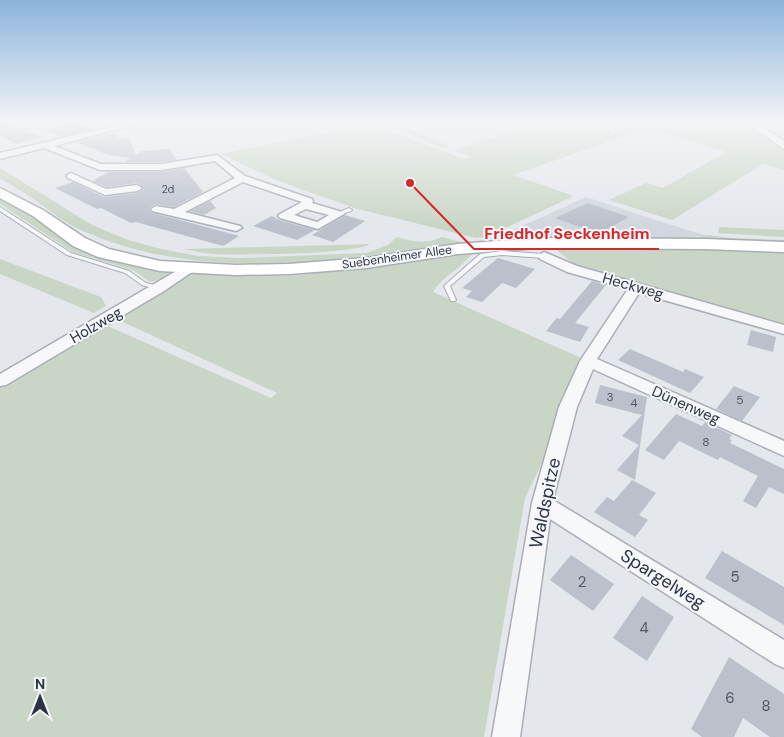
<svg xmlns="http://www.w3.org/2000/svg" width="784" height="737" font-family="'DM Sans',sans-serif">
<style>
.built{fill:#d2d6de}
.green{fill:#c9d6c5}
.building{fill:#bbc0ca}
.lines{fill:none;stroke-linecap:round;stroke-linejoin:round}
.service-casing{stroke:#a9aeb7;stroke-width:2}
.minor-casing{stroke:#a9aeb7;stroke-width:3}
.tertiary-casing{stroke:#a9aeb7;stroke-width:2}
.secondary-casing{stroke:#a9aeb7;stroke-width:3}
.service{fill:#f7f8fa;fill-rule:evenodd}
.minor{fill:#f7f8fa;fill-rule:evenodd}
.tertiary{fill:#f7f8fa;fill-rule:evenodd}
.secondary{fill:#fff;fill-rule:evenodd}
.labels{text-anchor:middle;stroke-width:4;stroke-linejoin:round;paint-order:stroke}
.far-number-label{font-size:11px;fill:#4f5766}
.far-street-label{font-size:12px;fill:#2b3445;stroke:#f4f6f9}
.number-label{font-size:12px;fill:#4f5766}
.street-label{font-size:15px;fill:#2b3445;stroke:#f4f6f9}
.near-number-label{font-size:15px;fill:#4f5766}
.near-street-label{font-size:18px;fill:#2b3445;stroke:#f4f6f9}
.leader{fill:none;stroke:#d62828;stroke-width:2}
.callout-dot{fill:#d62828;stroke:#f4f6f9;stroke-width:2}
.callout-label{font-size:16px;text-anchor:middle;font-weight:bold;fill:#d62828;stroke:#f4f6f9;stroke-width:4;stroke-linejoin:round;paint-order:stroke}
</style>
<rect width="100%" height="100%" fill="#e4e7ec"/>
<polygon class="built" points="586,197 646,217 707,236 665,237 666,239 601,237 494,239"/>
<g class="green">
<polygon points="380,122 394,122 450,147 440,147"/>
<polygon points="543,122 744,122 784,150 784,170 763,164 672,220 609,200 646,183 663,188 726,152 647,128 513,175 574,196 486,237 476,238 354,208 276,180 221,154 370,124 464,159 472,156 455,152 455,150"/>
<path d="M 0,168 L 92,225 L 128,240 L 161,249 L 198,256 L 241,258 L 366,253 L 388,245 L 397,237 C 412,242 427,244 442,237 L 465,243 C 340,260 203,284 83,231 C 64,223 49,210 32,198 C 22,191 10,185 0,178 Z"/>
<polygon points="0,194 68,239 166,268 169,273 167,277 150,282 135,271 73,252 0,204"/>
<polygon points="719,227 784,230 784,237 718,233"/>
<polygon points="708,235 730,238 784,240 784,243 667,240 665,236 700,237"/>
<path d="M 370,244 C 352,255 237,255 212,254 C 203,253 194,251 185,249 Z"/>
<polygon points="554,248 784,250 784,326 575,265"/>
<path d="M 473,252 C 463,268 443,275 433,292 L 588,361 L 567,411 L 525,498 L 484,737 L 0,737 L 0,384 L 103,324 L 271,398 L 277,393 L 114,318 L 187,274 L 194,272 L 272,274 L 273,276 L 299,275 Z"/>
<polygon points="0,259 101,297 106,306 94,313 0,274"/>
</g>
<g class="building">
<polygon points="73,122 94,129 61,136 44,130"/>
<polygon points="0,123 43,137 17,144 0,136"/>
<polygon points="116,133 120,139 129,138 136,155 142,151 169,149 177,160 162,162 124,162 131,158 108,155 76,142"/>
<polygon points="184,168 203,192 174,207 155,204 149,208 150,212 239,236 223,246 136,222 131,223 101,208 97,209 55,188 73,182 104,197 137,193 144,189 138,183 106,187 93,181 108,172 162,172"/>
<polygon points="210,201 216,208 204,215 190,211"/>
<polygon points="588,203 629,217 599,234 555,218"/>
<polygon points="345,215 365,221 333,242 312,235"/>
<polygon points="272,216 279,220 315,230 297,240 253,226"/>
<polygon points="498,258 535,269 516,288 502,283 482,302 466,297 472,291 462,288"/>
<polygon points="592,281 606,285 575,323 589,327 580,342 546,331 557,318 560,319"/>
<polygon points="751,330 776,337 773,352 747,345"/>
<polygon points="630,349 683,372 685,369 704,377 690,393 618,360"/>
<polygon points="600,385 647,397 635,480 617,470 639,445 622,436 642,415 595,403"/>
<polygon points="734,386 760,397 742,421 716,409"/>
<polygon points="676,414 702,426 705,422 732,435 729,439 732,440 730,443 784,469 784,494 769,487 756,508 743,501 758,476 720,457 718,460 679,441 664,460 645,450"/>
<polygon points="632,480 656,493 639,515 648,520 635,537 594,512 607,497 614,501"/>
<polygon points="722,551 784,587 784,625 705,578"/>
<polygon points="571,555 614,584 593,611 550,580"/>
<polygon points="642,596 674,617 647,661 613,638"/>
<polygon points="729,657 784,694 784,737 770,737 743,718 734,737 702,737 691,729"/>
</g>
<g class="lines">
<g class="service-casing">
<g id="service">
<polygon points="602,122 606,122 615,132 615,134 613,134"/>
<polygon points="0,207 71,253 129,271 146,283 161,287 162,288 159,290 142,285 125,273 67,255 0,211"/>
<polygon points="349,208 352,210 351,211 338,216 335,214"/>
<polygon points="502,251 544,254 547,256 544,258 502,255 484,257 450,286 456,300 455,301 451,301 444,286 445,285 480,254"/>
</g>
</g>
<g class="minor-casing">
<g id="minor">
<polygon points="9,122 20,122 28,127 24,129"/>
<path d="M 130,122 L 145,122 L 54,146 L 101,164 L 162,164 L 217,155 L 245,176 L 312,199 L 313,201 L 312,203 L 342,212 L 344,214 L 318,229 L 280,218 L 278,216 L 280,214 L 302,202 L 243,182 L 185,212 L 240,226 L 242,228 L 236,231 L 152,211 L 151,209 L 156,206 L 174,209 L 235,178 L 215,161 L 162,170 L 100,170 L 44,148 L 0,159 L 0,153 ZM 306,209 L 329,215 L 317,222 L 294,215 Z"/>
<polygon points="71,173 106,189 137,185 142,188 137,191 105,195 68,178 66,176"/>
<polygon points="544,252 577,266 784,325 784,334 639,293 597,359 784,441 784,456 593,369 577,407 553,500 784,640 784,668 775,664 550,519 520,737 492,737 532,503 559,407 580,361 628,289 567,272 540,259 538,256"/>
<polygon points="190,263 195,264 196,267 195,270 164,291 6,385 0,386 0,374"/>
</g>
</g>
<g class="tertiary-casing">
<polygon id="tertiary" points="745,122 757,122 784,141 784,149"/>
</g>
<g class="secondary-casing">
<polygon id="secondary" points="0,188 43,210 85,238 109,249 160,261 236,265 289,264 366,258 458,244 536,238 705,239 784,242 784,252 705,249 536,248 458,254 366,268 289,274 236,275 160,271 98,257 73,246 33,216 0,198"/>
</g>
<use href="#service" class="service"/>
<use href="#minor" class="minor"/>
<use href="#tertiary" class="tertiary"/>
<use href="#secondary" class="secondary"/>
</g>
<linearGradient id="sky" x2="0" y2="1"><stop stop-color="#8bb4dd"/><stop offset="0.54" stop-color="#f3f4f6"/><stop offset="1" stop-color="#f3f4f6" stop-opacity="0"/></linearGradient>
<rect width="784" height="226" fill="url(#sky)"/>
<g class="labels">
<g class="far-number-label">
<text x="168" y="193">2d</text>
</g>
<g class="far-street-label">
<text transform="translate(397 257) rotate(-8)" y="4">Suebenheimer Allee</text>
</g>
<g class="number-label">
<text x="610" y="401">3</text>
<text x="740" y="404">5</text>
<text x="634" y="407">4</text>
<text x="706" y="446">8</text>
</g>
<g class="street-label">
<text transform="translate(633 286) rotate(16)" y="5">Heckweg</text>
<text transform="translate(96 325) rotate(-30)" y="5">Holzweg</text>
<text transform="translate(686 405) rotate(24)" y="5">Dünenweg</text>
</g>
<g class="near-number-label">
<text x="735" y="582">5</text>
<text x="582" y="587">2</text>
<text x="644" y="633">4</text>
<text x="730" y="703">6</text>
<text x="766" y="711">8</text>
</g>
<g class="near-street-label">
<text transform="translate(545 503) rotate(-78)" y="6">Waldspitze</text>
<text transform="translate(663 579) rotate(32)" y="6">Spargelweg</text>
</g>
</g>
<path class="leader" d="M410 183L474 249H659"/>
<circle class="callout-dot" cx="410" cy="183" r="5"/>
<g class="callout-label">
<text x="567" y="239">Friedhof Seckenheim</text>
</g>
<g transform="translate(40 697)" stroke="#f4f6f9" stroke-width="4" paint-order="stroke">
<path d="M0-4L9 19L0 12L-9 19Z" fill="#2b3445"/>
<text y="-8" font-size="14" font-weight="bold" text-anchor="middle" fill="#2b3445">N</text>
</g>
</svg>
